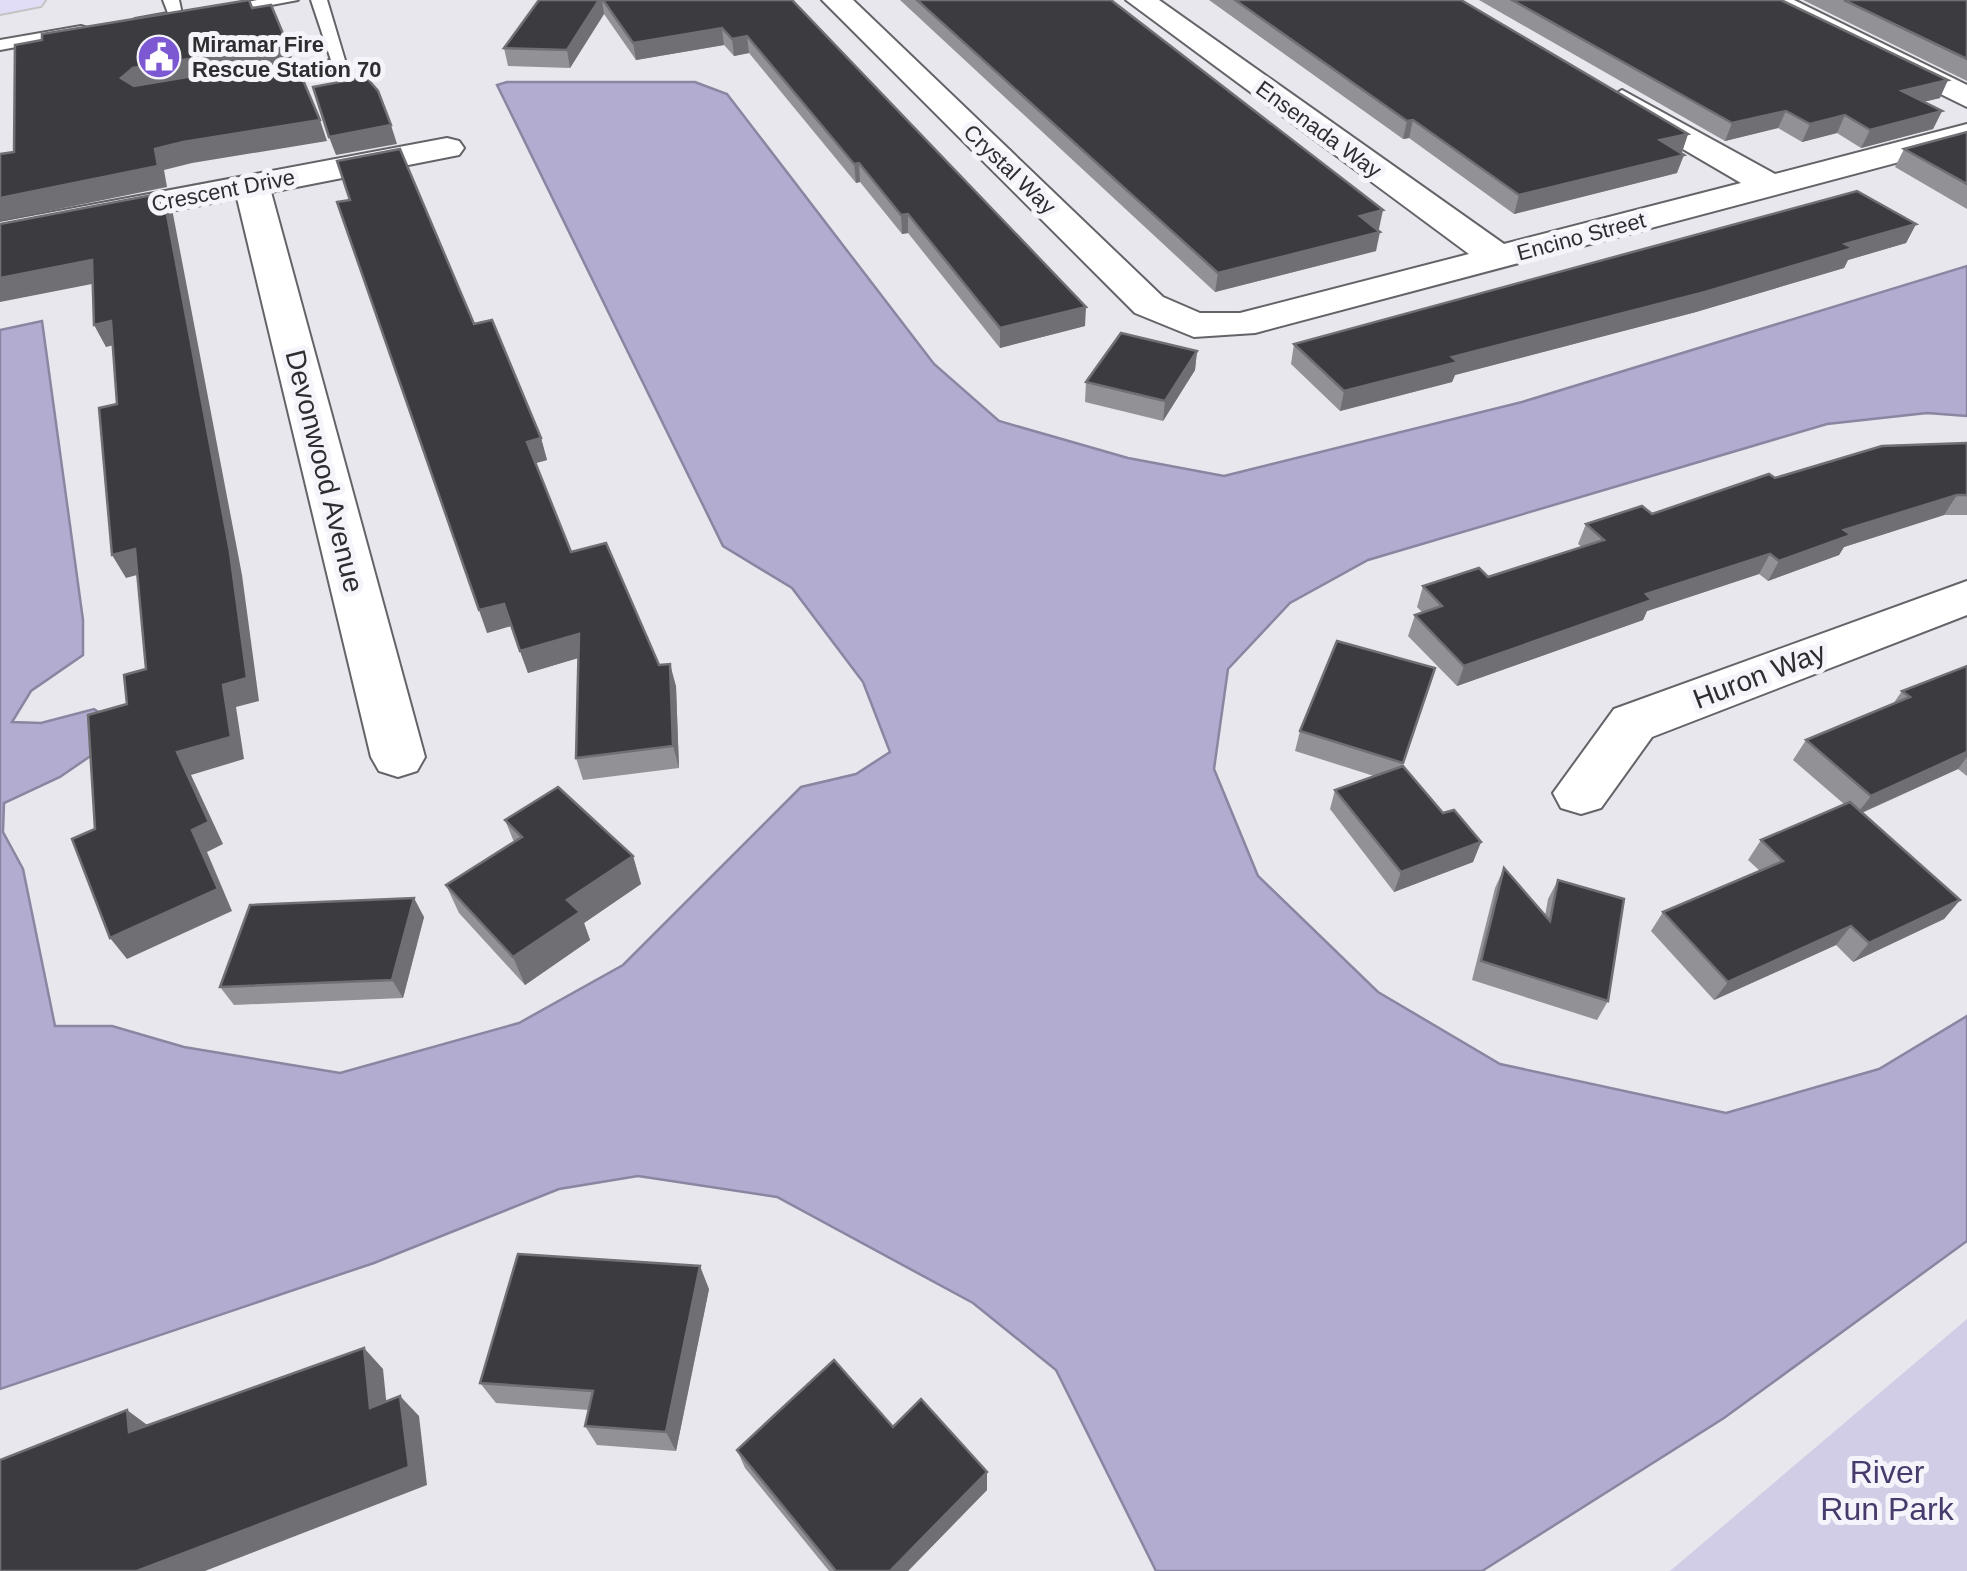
<svg xmlns="http://www.w3.org/2000/svg" width="1967" height="1571" font-family="Arial,sans-serif">
<style>
.green{fill:#d1cde6}
.water{fill:#b2acd1;stroke:#8a86a1;stroke-width:2.5}
.lines{fill:none;stroke-linecap:round;stroke-linejoin:round}
.lane-casing{stroke:#646368;stroke-width:4}
.street-casing{stroke:#646368;stroke-width:4}
.primary-casing{stroke:#c4c4c5;stroke-width:4}
.lane{fill:#fff;fill-rule:evenodd}
.street{fill:#fff;fill-rule:evenodd}
.primary{fill:#e2ddf6;fill-rule:evenodd}
.wall{fill:#929196}
.shaded-wall{fill:#706f74}
.building{fill:#3c3b40;stroke:#706f74;stroke-width:2.5}
.labels{text-anchor:middle;stroke-width:10;stroke-linejoin:round;paint-order:stroke}
.far-poi-label{font-size:22px;font-weight:bold;fill:#2e2e30;stroke:#f5f4fa;text-anchor:start}
.far-street-label{font-size:22px;fill:#2e2e30;stroke:#f5f4fa}
.street-label{font-size:28px;fill:#2e2e30;stroke:#f5f4fa}
.near-park-label{font-size:32px;fill:#473b6d;stroke:#f5f4fa}
</style>
<rect width="100%" height="100%" fill="#e8e7ed"/>
<polygon class="green" points="1967,1319 1967,1571 1670,1571"/>
<polygon class="water" points="507,82 695,82 727,94 934,364 999,421 1128,458 1224,476 1522,402 1967,266 1967,416 1927,413 1827,424 1368,560 1290,603 1228,669 1214,769 1258,876 1378,992 1500,1064 1726,1113 1879,1069 1967,1016 1967,1241 1724,1418 1482,1571 1156,1571 1056,1370 973,1303 777,1197 638,1176 559,1189 374,1263 0,1389 0,330 42,321 83,620 83,655 31,691 12,722 41,723 94,709 114,723 105,746 60,777 4,803 3,832 23,869 55,1026 112,1026 184,1047 340,1073 519,1023 623,965 801,787 856,774 890,752 863,682 792,588 723,546 497,85"/>
<g class="lines">
<g class="lane-casing">
<g id="lane">
<polygon points="163,0 179,0 183,19 135,25 135,19 168,13"/>
<polygon points="257,0 298,0 213,16 205,11"/>
<polygon points="311,0 327,0 347,67 252,81 252,73 331,60"/>
<polygon points="81,26 87,28 87,34 0,50 0,40"/>
</g>
</g>
<g class="street-casing">
<g id="street">
<polygon points="822,0 853,0 1163,297 1200,313 1240,313 1469,254 1126,0 1159,0 1504,244 1741,183 1611,107 1606,100 1622,90 1775,174 1967,124 1967,144 1255,333 1194,337 1135,313"/>
<polygon points="1757,0 1794,0 1967,85 1967,107 1761,6"/>
<polygon points="447,138 459,141 464,148 459,155 271,192 425,757 417,771 398,777 379,771 371,757 237,198 0,244 0,222"/>
<polygon points="1967,581 1967,615 1652,737 1601,808 1581,814 1561,808 1553,793 1614,709"/>
</g>
</g>
<g class="primary-casing">
<polygon id="primary" points="0,0 45,0 41,6 0,14"/>
</g>
<use href="#lane" class="lane"/>
<use href="#street" class="street"/>
<use href="#primary" class="primary"/>
</g>
<g class="wall">
<polygon points="539,0 792,0 1085,326 1000,348 908,233 902,234 860,182 856,183 749,53 734,56 724,45 636,60 604,14 570,68 508,66 504,48"/>
<polygon points="900,0 1111,0 1379,229 1377,230 1376,251 1215,292"/>
<polygon points="1209,0 1461,0 1688,134 1682,152 1679,152 1677,173 1514,214 1409,138 1403,139"/>
<polygon points="1479,0 1781,0 1940,98 1923,102 1942,111 1933,129 1861,148 1837,133 1802,142 1778,128 1725,141"/>
<polygon points="1803,0 1967,0 1967,81"/>
<polygon points="1967,132 1967,209 1895,167 1904,149"/>
<polygon points="1916,224 1906,243 1848,260 1844,268 1696,312 1455,375 1452,382 1340,411 1291,364 1294,344"/>
<polygon points="474,324 541,438 547,460 535,463 571,552 676,686 679,768 583,780 576,758 578,658 528,673 511,626 487,633"/>
<polygon points="1197,351 1195,370 1163,421 1085,402 1086,382"/>
<polygon points="1967,443 1967,515 1944,515 1844,547 1839,555 1768,581 1759,574 1647,611 1643,620 1457,686 1408,636 1415,615 1423,613 1417,607 1423,586 1488,577 1582,547 1578,544 1586,524 1652,514 1775,478"/>
<polygon points="1967,666 1967,776 1958,769 1862,813 1960,900 1944,919 1853,962 1836,945 1714,1000 1651,931 1663,912 1760,871 1748,860 1761,840 1844,804 1793,760 1806,740 1893,704 1902,691"/>
<polygon points="1435,668 1402,766 1443,813 1481,842 1473,862 1394,892 1330,809 1335,790 1374,776 1295,751 1300,731"/>
<polygon points="505,820 633,856 641,884 584,923 590,940 525,985 459,913 446,885 514,842"/>
<polygon points="1504,868 1545,916 1548,899 1558,880 1608,1001 1597,1020 1472,980 1495,888"/>
<polygon points="424,917 403,998 234,1005 220,987"/>
<polygon points="709,1289 676,1451 597,1445 585,1426 589,1410 496,1403 480,1383"/>
<polygon points="893,1427 987,1490 908,1571 829,1571 745,1468 737,1450"/>
</g>
<g class="shaded-wall">
<polygon points="599,0 602,0 604,14 570,68 567,50"/>
<polygon points="722,28 724,45 636,60 633,43"/>
<polygon points="747,36 749,53 734,56 732,39"/>
<polygon points="287,43 294,63 129,98 121,78 133,68"/>
<polygon points="1948,80 1940,98 1893,109 1902,91"/>
<polygon points="1786,111 1778,128 1725,141 1732,123"/>
<polygon points="1942,111 1933,129 1861,148 1870,130"/>
<polygon points="1845,115 1837,133 1802,142 1810,124"/>
<polygon points="320,120 327,141 192,163 164,170 167,187 0,221 0,198 155,149 183,142"/>
<polygon points="1413,120 1409,138 1403,139 1407,121"/>
<polygon points="391,125 397,144 336,155 329,137"/>
<polygon points="1688,134 1682,152 1653,159 1660,140"/>
<polygon points="1684,155 1677,173 1514,214 1519,195"/>
<polygon points="859,163 860,182 856,183 854,164"/>
<polygon points="163,193 173,214 242,575 259,701 236,707 244,759 191,775 223,844 207,852 232,911 127,959 110,938 192,830 177,752 223,685"/>
<polygon points="1383,210 1379,229 1356,235 1360,216"/>
<polygon points="908,214 908,233 902,234 901,215"/>
<polygon points="1916,224 1906,243 1848,260 1844,268 1696,312 1455,375 1452,382 1340,411 1344,391 1452,357"/>
<polygon points="1380,232 1376,251 1215,292 1218,273"/>
<polygon points="92,260 102,282 0,302 0,278"/>
<polygon points="1086,307 1085,326 1000,348 1000,328"/>
<polygon points="111,321 122,343 106,347 94,325"/>
<polygon points="1197,351 1195,370 1163,421 1165,401"/>
<polygon points="541,438 547,460 533,464 527,442"/>
<polygon points="1957,495 1944,515 1844,547 1839,555 1768,581 1779,561 1844,530"/>
<polygon points="135,549 148,572 126,578 112,555"/>
<polygon points="1770,554 1759,574 1647,611 1643,620 1457,686 1464,666 1646,594"/>
<polygon points="504,604 511,626 487,633 479,610"/>
<polygon points="579,634 585,656 528,673 520,651"/>
<polygon points="670,664 676,686 679,768 673,746"/>
<polygon points="1967,752 1967,757 1958,769 1856,815 1871,796"/>
<polygon points="1481,842 1473,862 1394,892 1401,872"/>
<polygon points="633,856 641,884 584,923 590,940 525,985 513,957 567,900"/>
<polygon points="414,898 424,917 403,998 392,980"/>
<polygon points="1960,900 1944,919 1853,962 1869,943"/>
<polygon points="1851,926 1836,945 1714,1000 1728,982"/>
<polygon points="700,1266 709,1289 676,1451 666,1432"/>
<polygon points="364,1348 383,1369 389,1428 370,1408"/>
<polygon points="400,1396 419,1416 427,1485 205,1571 137,1571"/>
<polygon points="127,1410 154,1430 129,1432"/>
<polygon points="987,1472 987,1490 908,1571 890,1571"/>
</g>
<g class="building">
<polygon points="249,0 252,8 271,5 287,43 133,68 121,78 134,86 294,59 320,120 183,142 155,149 158,166 0,198 0,154 14,152 15,45 42,40 42,34"/>
<polygon points="539,0 599,0 567,50 504,48"/>
<polygon points="603,0 792,0 1086,307 1000,328 908,214 901,215 859,163 854,164 747,36 732,39 722,28 633,43"/>
<polygon points="917,0 1111,0 1383,210 1360,216 1380,232 1218,273"/>
<polygon points="1235,0 1461,0 1688,134 1660,140 1684,155 1519,195 1413,120 1407,121"/>
<polygon points="1512,0 1781,0 1948,80 1902,91 1942,111 1870,130 1845,115 1810,124 1786,111 1732,123"/>
<polygon points="1844,0 1967,0 1967,59"/>
<polygon points="366,77 378,91 391,125 329,137 313,87"/>
<polygon points="1967,132 1967,184 1904,149"/>
<polygon points="400,149 474,324 492,320 541,438 527,442 571,552 606,543 659,665 670,664 673,746 576,758 579,634 520,651 504,604 479,610 337,202 350,200 337,161"/>
<polygon points="1857,191 1916,224 1845,244 1853,248 1705,292 1452,357 1458,362 1344,391 1294,344"/>
<polygon points="163,193 230,552 247,678 223,685 231,737 177,752 209,822 192,830 218,889 110,938 72,839 95,829 88,715 127,704 124,675 146,669 135,549 112,555 99,408 117,404 111,321 94,325 92,260 0,278 0,224"/>
<polygon points="1121,333 1197,351 1165,401 1086,382"/>
<polygon points="1967,443 1967,495 1957,495 1844,530 1851,535 1779,561 1770,554 1646,594 1652,600 1464,666 1415,615 1442,606 1423,586 1479,568 1488,577 1604,540 1586,524 1642,506 1652,514 1769,474 1775,478 1882,446"/>
<polygon points="1337,641 1435,668 1403,763 1300,731"/>
<polygon points="1967,666 1967,752 1871,796 1806,740 1910,697 1902,691"/>
<polygon points="1403,766 1443,813 1454,810 1481,842 1401,872 1335,790"/>
<polygon points="558,787 633,856 567,900 580,912 513,957 446,885 522,837 505,820"/>
<polygon points="1850,802 1960,900 1869,943 1851,926 1728,982 1663,912 1783,861 1761,840"/>
<polygon points="1504,868 1550,921 1558,880 1624,899 1608,1001 1481,961"/>
<polygon points="414,898 392,980 220,987 250,905"/>
<polygon points="518,1254 700,1266 666,1432 585,1426 593,1391 480,1383"/>
<polygon points="364,1348 370,1408 400,1396 409,1467 137,1571 0,1571 0,1460 127,1410 129,1432"/>
<polygon points="834,1360 893,1427 921,1399 987,1472 890,1571 836,1571 737,1450"/>
</g>
<defs>
<g id="civic-disc" transform="scale(2.25)"><circle r="9.5" fill="#7c59d3" stroke="#f5f4fa"/><path d="M-.6-6.5H3V-4.5H.6V-3L4-1V1h2V6H-6V1h2V-1L-.6-3ZM-1.2 2.5V6h2.4V2.5Z" fill="#fff"/></g>
</defs>
<g fill-rule="evenodd">
<use href="#civic-disc" x="159" y="57"/>
</g>
<g class="labels">
<g class="far-poi-label">
<text x="192" y="52">Miramar Fire<tspan x="192" dy="25">Rescue Station 70</tspan></text>
</g>
<g class="far-street-label">
<text transform="translate(1319 129) rotate(36)" y="8">Ensenada Way</text>
<text transform="translate(1010 169) rotate(44)" y="8">Crystal Way</text>
<text transform="translate(223 190) rotate(-11)" y="8">Crescent Drive</text>
<text transform="translate(1581 236) rotate(-15)" y="8">Encino Street</text>
</g>
<g class="street-label">
<text transform="translate(325 471) rotate(76)" y="10">Devonwood Avenue</text>
<text transform="translate(1759 675) rotate(-21)" y="10">Huron Way</text>
</g>
<g class="near-park-label">
<text x="1887" y="1483">River<tspan x="1887" dy="37">Run Park</tspan></text>
</g>
</g>
</svg>
